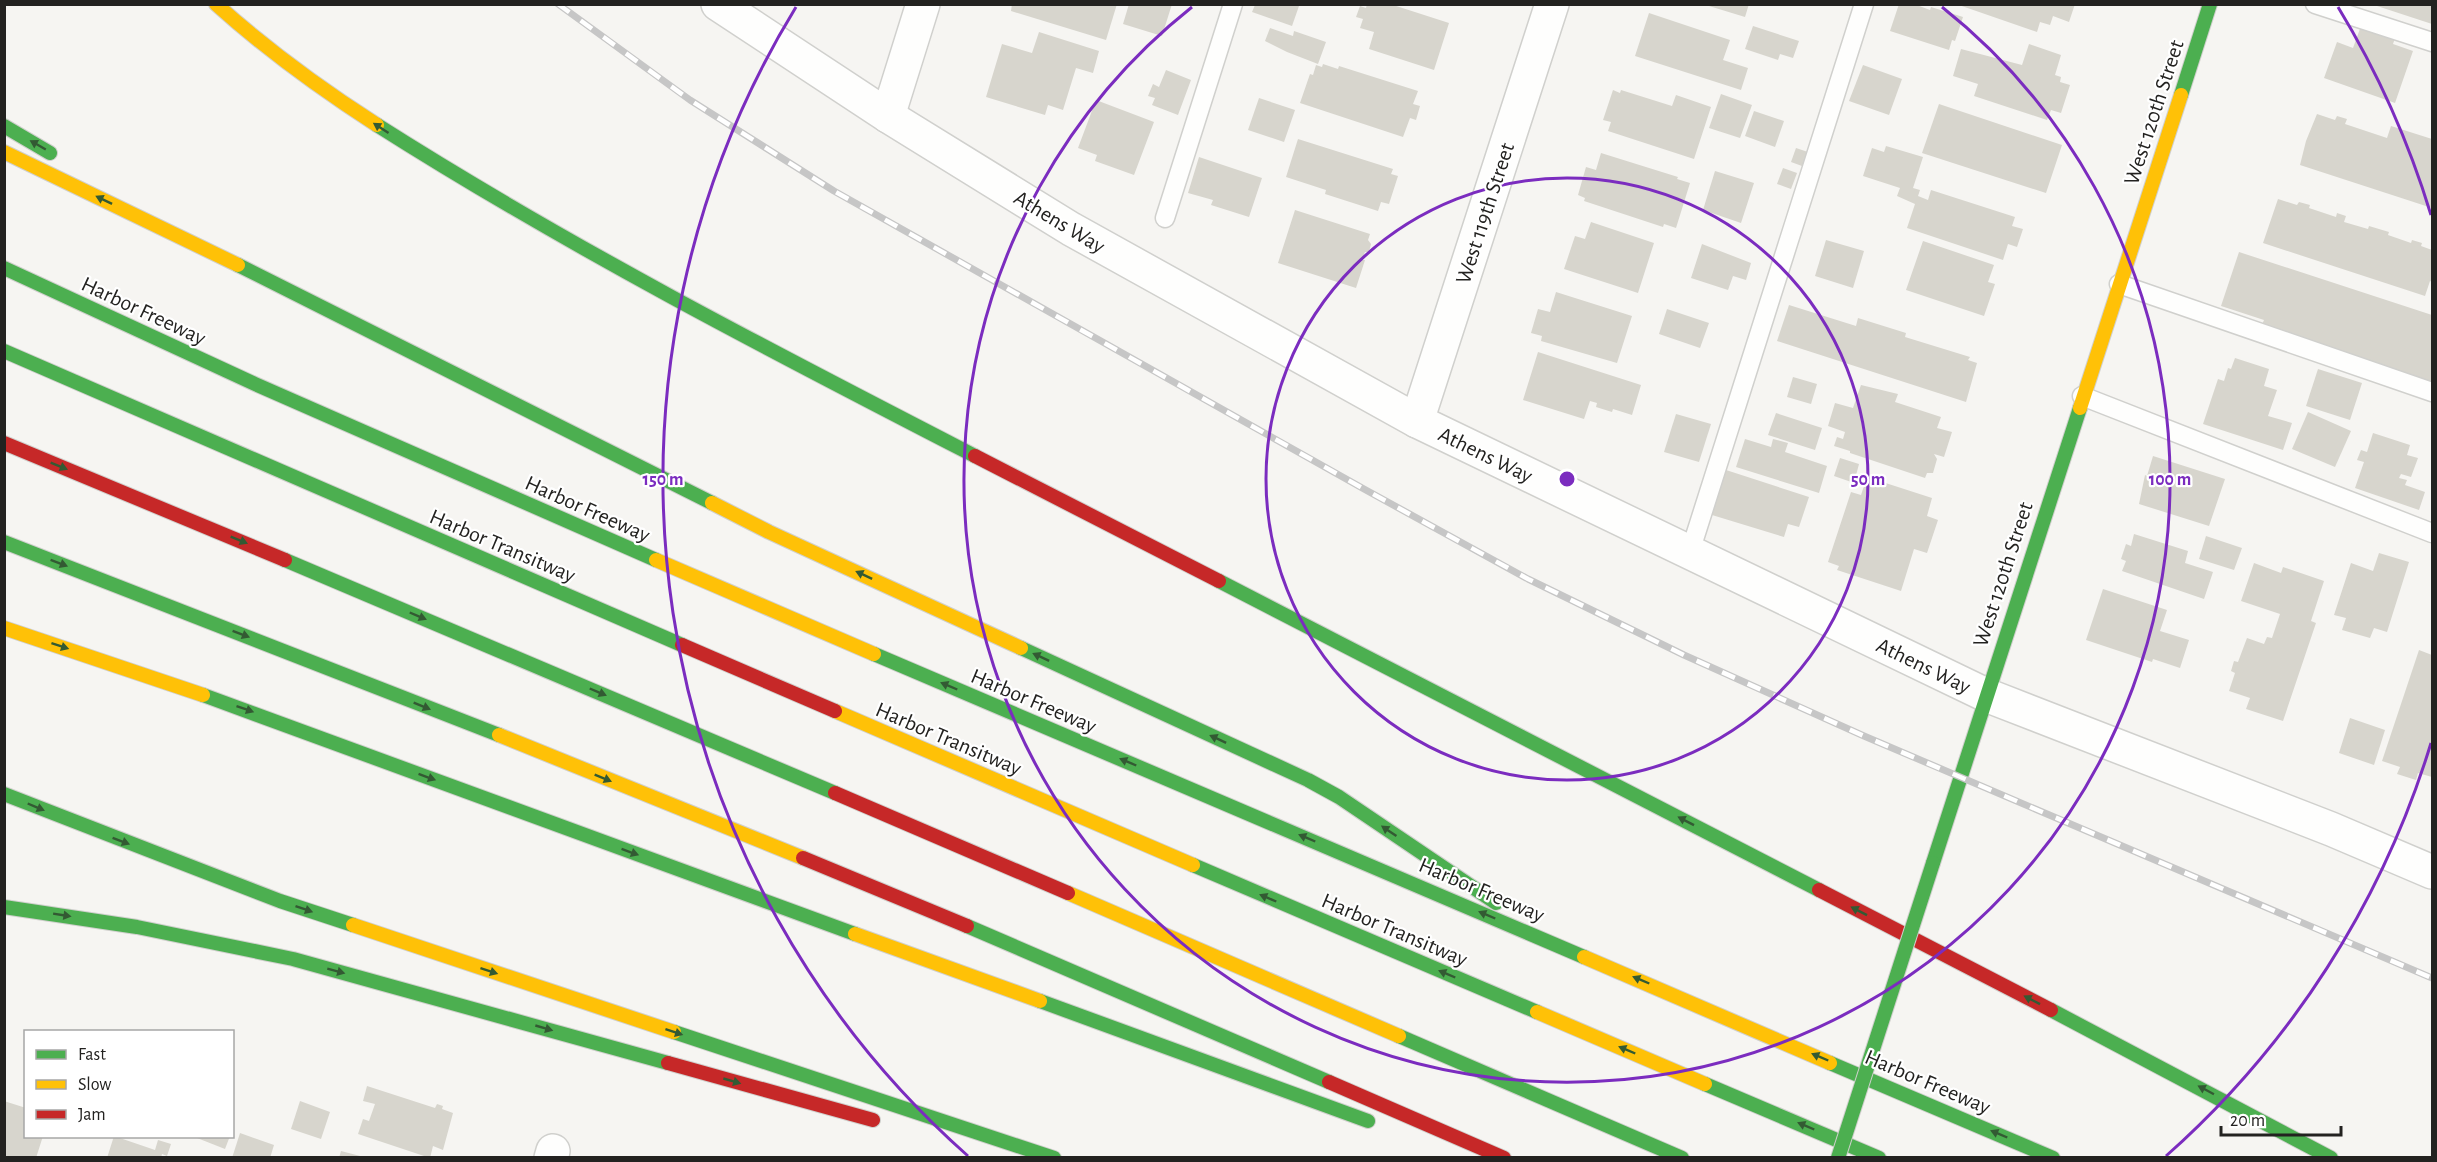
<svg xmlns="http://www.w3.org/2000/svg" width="2437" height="1162" font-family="'Alegreya Sans',sans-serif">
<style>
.building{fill:#d7d5cd}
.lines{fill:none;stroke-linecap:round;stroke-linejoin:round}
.lane-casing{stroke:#d0d0cd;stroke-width:21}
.street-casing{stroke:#d0d0cd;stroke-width:36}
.fast-casing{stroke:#d0d0cd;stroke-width:16}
.slow-casing{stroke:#d0d0cd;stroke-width:16}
.jam-casing{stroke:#d0d0cd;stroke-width:16}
.lane{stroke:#fefefd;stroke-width:18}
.street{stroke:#fefefd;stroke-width:33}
.fast{stroke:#4caf50;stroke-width:14}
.slow{stroke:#ffc107;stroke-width:14}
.jam{stroke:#c62828;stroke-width:14}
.rail-casing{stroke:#c6c6c6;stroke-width:7}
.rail{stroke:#fff;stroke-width:4.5;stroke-dasharray:14;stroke-linecap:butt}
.fast-bridge-casing{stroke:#d0d0cd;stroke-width:16;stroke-linecap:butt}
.fast-bridge{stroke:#4caf50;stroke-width:14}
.oneway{fill:#335a33}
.ring{fill:none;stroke:#7b2cbf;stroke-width:3}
.labels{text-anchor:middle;stroke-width:4.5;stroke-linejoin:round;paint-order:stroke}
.street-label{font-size:22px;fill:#232220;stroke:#fff}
.centre{fill:#7b2cbf;stroke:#fff;stroke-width:3}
.ring-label{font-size:18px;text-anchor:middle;font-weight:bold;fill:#7b2cbf;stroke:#fff;stroke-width:4.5;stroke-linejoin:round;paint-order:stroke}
</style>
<rect width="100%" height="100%" fill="#f6f5f2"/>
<g class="building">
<polygon points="1012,4 1117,4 1106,40 1011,11"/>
<polygon points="1129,4 1172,4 1162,36 1123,24"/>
<polygon points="1367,4 1390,4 1449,23 1434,70 1369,49 1374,32 1360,28 1363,19 1356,17 1360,6 1366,8"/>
<polygon points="1709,4 1749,4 1745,17 1709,6"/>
<polygon points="1899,4 1914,4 1930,10 1931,7 1963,17 1955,41 1952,40 1949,50 1890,31"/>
<polygon points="1956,4 2075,4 2069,22 2053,16 2050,25 2040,22 2037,32"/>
<polygon points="2374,4 2432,4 2432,24 2374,5"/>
<polygon points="1255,5 1296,5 1299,6 1292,26 1252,12"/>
<polygon points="1649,13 1730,40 1723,60 1748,68 1741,90 1635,56"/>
<polygon points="1753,26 1799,41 1793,58 1780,54 1778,60 1745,49"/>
<polygon points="2361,26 2395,38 2393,44 2413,51 2395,103 2324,78 2337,42 2353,48"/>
<polygon points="1270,28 1293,36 1294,31 1326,42 1318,64 1287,52 1265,41"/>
<polygon points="1039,32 1099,51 1093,73 1076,68 1063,110 1048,105 1045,115 986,97 1002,44 1032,53"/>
<polygon points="2029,44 2061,55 2055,75 2061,77 2060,82 2070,85 2061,113 2051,110 2047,120 1974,96 1978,84 1953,76 1961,49 2022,65"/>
<polygon points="1323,64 1338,69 1339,66 1418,91 1413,104 1420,106 1416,120 1410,118 1403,137 1300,103 1310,74 1313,75 1316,65 1322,67"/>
<polygon points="1863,65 1902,79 1889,115 1849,101"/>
<polygon points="1166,70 1191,80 1178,115 1152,105 1155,98 1148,96 1153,84 1159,87"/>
<polygon points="1613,90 1620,93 1621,90 1672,106 1676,95 1711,107 1694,159 1608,131 1611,122 1603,120"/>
<polygon points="1721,94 1752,105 1740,138 1709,128"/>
<polygon points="1259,98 1295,110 1284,142 1248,130"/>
<polygon points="1096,100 1154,122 1134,175 1095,161 1097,155 1078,148"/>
<polygon points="1939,104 2062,145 2046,193 1922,153"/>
<polygon points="1754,111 1784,121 1775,147 1745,136"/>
<polygon points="2317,114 2335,120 2337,116 2347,119 2345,124 2387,138 2391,126 2432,139 2432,208 2300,165 2306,141"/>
<polygon points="1298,139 1393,169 1391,174 1398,176 1389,204 1381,202 1378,211 1325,194 1326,190 1286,177"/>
<polygon points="1886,146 1923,157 1913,188 1920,190 1918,196 1928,200 1931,190 2015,217 2012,226 2023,229 2017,247 2008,244 2003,260 1907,228 1915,204 1897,196 1900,188 1863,176 1872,148 1884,152"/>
<polygon points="1796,148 1808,152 1802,166 1791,162"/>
<polygon points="1601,153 1678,177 1677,179 1690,183 1676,228 1664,224 1663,227 1584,201 1585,198 1578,195 1586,167 1596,170"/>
<polygon points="1199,157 1262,178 1249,217 1211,205 1213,200 1188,193"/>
<polygon points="1783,168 1797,173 1791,189 1777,184"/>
<polygon points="1715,171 1754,183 1741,223 1703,210"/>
<polygon points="2278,199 2297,205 2299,202 2310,205 2309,208 2336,217 2337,213 2346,216 2344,222 2368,229 2369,226 2389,232 2388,235 2411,243 2412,240 2422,243 2421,246 2432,250 2432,282 2430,281 2425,296 2263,243"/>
<polygon points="1295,210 1370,234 1368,240 1371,244 1369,252 1365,252 1362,260 1365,260 1356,288 1278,263"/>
<polygon points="1591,222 1654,243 1638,293 1564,269 1575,236 1585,239"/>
<polygon points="1826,240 1864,251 1853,288 1815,276"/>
<polygon points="1923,241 1994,265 1988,282 1995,284 1984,316 1906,290"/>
<polygon points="1702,244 1751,263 1746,280 1733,276 1728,290 1691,278"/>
<polygon points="2239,252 2432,315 2432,383 2261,327 2264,320 2221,306"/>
<polygon points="1556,292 1632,316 1617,363 1541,341 1542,336 1531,333 1538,309 1550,312"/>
<polygon points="1789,305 1856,326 1858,318 1906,333 1905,337 1970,357 1968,360 1977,363 1966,402 1777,341"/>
<polygon points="1667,309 1709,323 1700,348 1659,334"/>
<polygon points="1538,352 1641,385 1632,415 1613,409 1612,412 1596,407 1597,403 1590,401 1584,419 1523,400"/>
<polygon points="2235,358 2269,369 2264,386 2277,390 2268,416 2292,423 2283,450 2203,424 2218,379 2224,381 2228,368 2231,369"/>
<polygon points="2318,369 2362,383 2350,420 2306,406"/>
<polygon points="1793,377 1817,384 1811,404 1787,397"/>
<polygon points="1861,385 1898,394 1895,402 1941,417 1937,428 1952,432 1944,457 1934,454 1937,459 1933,473 1927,473 1925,478 1850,453 1850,451 1834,446 1837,437 1843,439 1845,432 1828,426 1835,403 1853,408"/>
<polygon points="2308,412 2351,431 2335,467 2292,449"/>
<polygon points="1776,413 1822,428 1815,450 1768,435"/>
<polygon points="1676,414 1711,424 1699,462 1664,452"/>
<polygon points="2373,433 2410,445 2407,455 2418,458 2411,477 2401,474 2399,478 2407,480 2405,485 2425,492 2419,510 2355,488 2364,462 2357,460 2361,450 2367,452"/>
<polygon points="1745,439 1771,447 1773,439 1788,443 1785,452 1827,466 1819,493 1736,467"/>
<polygon points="2153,456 2225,479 2209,526 2139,504 2145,475 2147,476"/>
<polygon points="1840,458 1859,464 1854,483 1834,476"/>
<polygon points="1726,470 1809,497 1799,527 1788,524 1784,537 1712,515"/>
<polygon points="1867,477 1932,498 1927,516 1938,520 1927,553 1914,549 1901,591 1837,570 1839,566 1828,562 1851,492 1861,495"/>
<polygon points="2134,534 2188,551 2185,563 2213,572 2204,599 2122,571 2126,561 2121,559 2126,544 2131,546"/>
<polygon points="2206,536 2242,548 2234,570 2199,559"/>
<polygon points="2379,553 2409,562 2387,632 2374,628 2370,638 2342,630 2346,618 2334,615 2351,563 2373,571"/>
<polygon points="2254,563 2281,573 2283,567 2324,581 2311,621 2316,623 2283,721 2246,709 2250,698 2229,691 2235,673 2231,671 2234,661 2238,662 2247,638 2264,644 2267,637 2272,638 2280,614 2241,601"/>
<polygon points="2103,589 2167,610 2160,631 2189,640 2180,668 2153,659 2152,662 2086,640"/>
<polygon points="2419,650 2432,655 2432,777 2418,773 2416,780 2397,774 2400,767 2382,761"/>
<polygon points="2350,718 2385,730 2374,765 2339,753"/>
<polygon points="367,1086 435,1108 437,1104 443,1106 442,1109 453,1113 443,1150 433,1146 430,1158 358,1134 363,1119 369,1121 375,1104 363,1101"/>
<polygon points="4,1101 26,1108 26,1136 43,1136 36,1158 4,1158"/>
<polygon points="300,1101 330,1112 321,1139 291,1129"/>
<polygon points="240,1133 274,1145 270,1158 232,1158"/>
<polygon points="114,1136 155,1150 158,1140 171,1144 167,1156 162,1154 161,1158 107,1158"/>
<polygon points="192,1136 230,1136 225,1149"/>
<polygon points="341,1151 364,1157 364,1158 339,1158"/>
</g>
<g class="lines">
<g class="lane-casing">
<g id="lane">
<polyline points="2315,4 2432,42"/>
<polyline points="1165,218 1233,4"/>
<polyline points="2119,284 2432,392"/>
<polyline points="2082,396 2432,533"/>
<polyline points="1690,552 1864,4"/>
</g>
</g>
<g class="street-casing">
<g id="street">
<polyline points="718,4 888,116 1071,229 1417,421 1986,695 2331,829 2432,872"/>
<polyline points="888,116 923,4"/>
<polyline points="1417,421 1552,4"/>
<polyline points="551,1158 553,1151"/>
</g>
</g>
<g class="fast-casing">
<g id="fast">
<polyline points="2181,95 2210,4"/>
<path d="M 377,125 C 569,247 773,352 975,456"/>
<polyline points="4,126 50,153"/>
<polyline points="238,265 712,503"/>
<polyline points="4,268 255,384 656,560"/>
<polyline points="4,351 682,645"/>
<polyline points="4,542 499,735"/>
<polyline points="285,560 835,793"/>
<polyline points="1219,581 1819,890"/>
<polyline points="1021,648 1308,780 1339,797 1496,903"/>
<polyline points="874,654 1584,957"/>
<polyline points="203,695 855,934"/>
<polyline points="4,794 280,901 353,925"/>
<polyline points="1933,863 2080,408"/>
<polyline points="1193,865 1537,1012"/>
<polyline points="4,907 137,927 293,959 668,1063"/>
<polyline points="967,926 1329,1082"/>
<polyline points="1040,1001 1368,1121"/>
<polyline points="2051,1010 2331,1158"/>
<polyline points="674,1032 1054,1158"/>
<polyline points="1399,1036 1682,1158"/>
<polyline points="1830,1063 2053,1158"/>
<polyline points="1705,1084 1879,1158"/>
</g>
</g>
<g class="slow-casing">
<g id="slow">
<path d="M 216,4 C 266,49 321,89 377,125"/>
<polyline points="4,152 238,265"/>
<polyline points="2080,408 2181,95"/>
<polyline points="712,503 769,532 1021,648"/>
<polyline points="656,560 874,654"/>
<polyline points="4,628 203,695"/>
<polyline points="835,711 1193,865"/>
<polyline points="499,735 803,858"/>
<polyline points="1068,893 1399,1036"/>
<polyline points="353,925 674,1032"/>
<polyline points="855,934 1040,1001"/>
<polyline points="1584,957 1830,1063"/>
<polyline points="1537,1012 1705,1084"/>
</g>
</g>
<g class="jam-casing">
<g id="jam">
<polyline points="4,443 285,560"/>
<polyline points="975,456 1219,581"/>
<polyline points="682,645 835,711"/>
<polyline points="835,793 1068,893"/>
<polyline points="803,858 967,926"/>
<polyline points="1819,890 2051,1010"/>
<polyline points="668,1063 873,1120"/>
<polyline points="1329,1082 1504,1158"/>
</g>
</g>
<use href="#lane" class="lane"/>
<use href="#street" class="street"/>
<use href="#fast" class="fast"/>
<use href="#slow" class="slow"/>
<use href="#jam" class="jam"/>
<g class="rail-casing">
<polyline id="rail" points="558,4 690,100 834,191 1364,489 1528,579 1684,655 1864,736 2432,978"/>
</g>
<use href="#rail" class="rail"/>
<g class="fast-bridge-casing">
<polyline id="fast-bridge" points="1838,1158 1933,863"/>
</g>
<use href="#fast-bridge" class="fast-bridge"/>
</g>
<defs><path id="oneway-solid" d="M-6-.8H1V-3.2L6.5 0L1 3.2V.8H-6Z" transform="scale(1.5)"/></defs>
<g class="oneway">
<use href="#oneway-solid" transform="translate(381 128) rotate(-147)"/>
<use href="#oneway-solid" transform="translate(38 145) rotate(-150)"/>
<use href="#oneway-solid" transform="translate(104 200) rotate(-154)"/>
<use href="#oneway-solid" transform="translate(59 466) rotate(22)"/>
<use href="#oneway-solid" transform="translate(239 540) rotate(22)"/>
<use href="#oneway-solid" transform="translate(59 563) rotate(21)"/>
<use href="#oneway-solid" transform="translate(864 575) rotate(-155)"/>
<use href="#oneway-solid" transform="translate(418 616) rotate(23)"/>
<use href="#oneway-solid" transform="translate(241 634) rotate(21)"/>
<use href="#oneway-solid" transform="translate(60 646) rotate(18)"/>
<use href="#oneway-solid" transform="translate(1041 657) rotate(-155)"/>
<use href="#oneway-solid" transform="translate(949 686) rotate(-157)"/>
<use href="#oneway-solid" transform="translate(598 692) rotate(23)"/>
<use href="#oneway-solid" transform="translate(422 706) rotate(22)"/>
<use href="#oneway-solid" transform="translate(245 709) rotate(19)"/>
<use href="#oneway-solid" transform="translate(1218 739) rotate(-155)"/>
<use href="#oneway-solid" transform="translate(1128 762) rotate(-157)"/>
<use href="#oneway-solid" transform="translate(427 777) rotate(20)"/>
<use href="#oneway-solid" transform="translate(603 778) rotate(22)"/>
<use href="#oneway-solid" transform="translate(36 807) rotate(23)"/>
<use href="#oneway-solid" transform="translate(1686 821) rotate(-153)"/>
<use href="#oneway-solid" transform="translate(1389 831) rotate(-146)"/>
<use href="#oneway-solid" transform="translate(1307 838) rotate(-157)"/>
<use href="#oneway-solid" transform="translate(121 841) rotate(21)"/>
<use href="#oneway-solid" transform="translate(630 852) rotate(20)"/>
<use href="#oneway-solid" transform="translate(1268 898) rotate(-157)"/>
<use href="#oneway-solid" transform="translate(304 909) rotate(19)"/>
<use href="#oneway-solid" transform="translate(1859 911) rotate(-153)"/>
<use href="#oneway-solid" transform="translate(62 915) rotate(9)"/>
<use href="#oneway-solid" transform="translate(1487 915) rotate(-157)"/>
<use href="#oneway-solid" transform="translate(336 971) rotate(15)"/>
<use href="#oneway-solid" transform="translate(489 971) rotate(18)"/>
<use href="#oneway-solid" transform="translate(1447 974) rotate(-157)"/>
<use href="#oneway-solid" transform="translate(1641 980) rotate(-157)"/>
<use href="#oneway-solid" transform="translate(2032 1000) rotate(-153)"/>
<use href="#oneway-solid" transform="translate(544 1028) rotate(16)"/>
<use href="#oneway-solid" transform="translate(674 1032) rotate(18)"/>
<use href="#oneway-solid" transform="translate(1627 1050) rotate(-157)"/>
<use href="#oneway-solid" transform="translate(1820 1057) rotate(-157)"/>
<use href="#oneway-solid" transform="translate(732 1081) rotate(16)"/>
<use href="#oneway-solid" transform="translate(2206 1090) rotate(-152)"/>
<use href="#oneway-solid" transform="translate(1806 1126) rotate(-157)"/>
<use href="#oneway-solid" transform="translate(1999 1134) rotate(-157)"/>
</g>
<g class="ring">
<circle cx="1567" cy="479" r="301"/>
<path d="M1942 7A603 603 0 1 1 1192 7"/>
<path d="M2431 743A904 904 0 0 1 2166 1156M968 1156A904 904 0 0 1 796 7M2338 7A904 904 0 0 1 2431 215"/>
</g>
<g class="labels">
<g class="street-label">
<text transform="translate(2153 112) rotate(-72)" y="8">West 120th Street</text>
<text transform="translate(1484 213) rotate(-72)" y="8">West 119th Street</text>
<text transform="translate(1060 221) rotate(31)" y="8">Athens Way</text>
<text transform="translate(144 310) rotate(25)" y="8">Harbor Freeway</text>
<text transform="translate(1486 454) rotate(26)" y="8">Athens Way</text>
<text transform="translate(588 508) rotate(24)" y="8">Harbor Freeway</text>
<text transform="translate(503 545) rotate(23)" y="8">Harbor Transitway</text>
<text transform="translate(2002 574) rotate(-72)" y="8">West 120th Street</text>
<text transform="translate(1924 665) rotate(26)" y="8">Athens Way</text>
<text transform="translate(1034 700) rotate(23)" y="8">Harbor Freeway</text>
<text transform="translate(949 738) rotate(23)" y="8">Harbor Transitway</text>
<text transform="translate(1482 889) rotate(23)" y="8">Harbor Freeway</text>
<text transform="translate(1395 929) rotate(23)" y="8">Harbor Transitway</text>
<text transform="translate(1928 1081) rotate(23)" y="8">Harbor Freeway</text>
</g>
</g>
<circle cx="1567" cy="479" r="9" class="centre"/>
<g class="ring-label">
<text x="1868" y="485">50 m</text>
<text x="2170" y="485">100 m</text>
<text x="663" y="485">150 m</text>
</g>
<rect width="2437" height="1162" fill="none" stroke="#232220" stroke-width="12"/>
<rect x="24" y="1030" width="210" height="108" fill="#ffffff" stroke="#a7a7a6" stroke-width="1.5"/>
<rect x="36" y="1050" width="30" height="9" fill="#4caf50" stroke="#a7a7a6" stroke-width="1.5"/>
<text x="78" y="1060" font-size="18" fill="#232220">Fast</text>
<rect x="36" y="1080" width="30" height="9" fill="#ffc107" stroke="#a7a7a6" stroke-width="1.5"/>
<text x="78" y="1090" font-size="18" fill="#232220">Slow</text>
<rect x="36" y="1110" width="30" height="9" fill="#c62828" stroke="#a7a7a6" stroke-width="1.5"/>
<text x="78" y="1120" font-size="18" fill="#232220">Jam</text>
<path d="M2221 1126v9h120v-9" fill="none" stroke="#232220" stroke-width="3"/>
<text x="2230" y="1126" font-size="18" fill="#232220" stroke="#ffffff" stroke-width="4.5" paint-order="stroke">20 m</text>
</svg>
